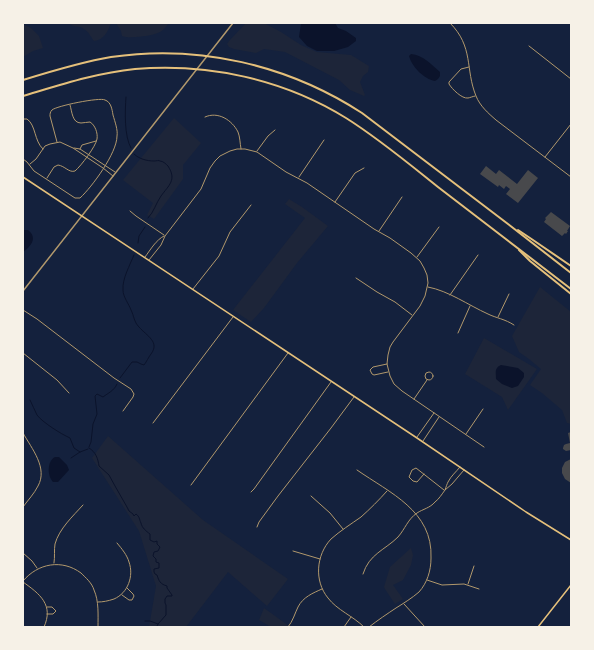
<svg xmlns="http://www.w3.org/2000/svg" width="594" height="650" font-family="'IBM Plex Serif',serif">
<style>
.green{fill:#1d2539}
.water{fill:#0b132b}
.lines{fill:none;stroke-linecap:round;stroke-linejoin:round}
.stream{stroke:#0b132b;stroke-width:1}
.building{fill:#48494c}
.minor{stroke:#b1986c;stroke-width:1}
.tertiary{stroke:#b1986c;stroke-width:1.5}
.secondary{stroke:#e5c07b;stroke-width:1.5}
.motorway{stroke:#e5c07b;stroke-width:2}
</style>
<rect width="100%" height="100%" fill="#14213d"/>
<g class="green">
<path d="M 69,23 L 111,23 C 108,31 104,40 94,41 C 91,37 88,31 84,29 C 79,25 73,28 69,23 Z"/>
<path d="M 116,23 L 169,23 C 166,26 164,30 160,32 C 153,36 129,39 122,36 L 121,31 Z"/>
<polygon points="246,23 264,23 281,32 301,45 317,52 351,55 369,66 368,72 363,76 360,82 365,95 364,96 350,90 339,80 285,52 264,49 256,53 234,49 229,47 227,44 229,41"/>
<polygon points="23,24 31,28 39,36 43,48 33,51 23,57"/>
<polygon points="174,118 201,143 183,165 183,179 154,219 147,215 153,203 123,180"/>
<polygon points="289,199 302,207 328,226 297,263 264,308 251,322 233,310 305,218 285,204"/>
<polygon points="540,287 571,312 571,424 567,423 562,410 542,393 530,385 541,369 529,359 519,352 512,336"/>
<polygon points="484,338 537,369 508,410 502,397 465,374"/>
<polygon points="108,436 203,520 288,579 267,606 228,572 186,627 149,627 156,586 139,531 92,458"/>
<polygon points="411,548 413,555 411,565 403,580 393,585 403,599 395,604 385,589 384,587 390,567"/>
<polygon points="264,608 289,626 291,627 271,627 259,620"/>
</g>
<g class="water">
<polygon points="301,23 335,23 338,28 346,31 356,38 356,41 348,47 334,51 317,51 307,46 299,37"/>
<path d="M 411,54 C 423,55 432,65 440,72 L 440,76 L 438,79 L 435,81 C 424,79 412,67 409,56 Z"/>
<path d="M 23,230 L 28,230 C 38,238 31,246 23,252 Z"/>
<path d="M 501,365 L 518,368 L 524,373 L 524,377 L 518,386 L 512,388 L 502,384 L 496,379 C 496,373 494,368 501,365 Z"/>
<path d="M 55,457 L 59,457 L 67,465 L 69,470 L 58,482 L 53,482 C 47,476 47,461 55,457 Z"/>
</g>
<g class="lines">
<g class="stream">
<path d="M 126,97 C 125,111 124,136 131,148"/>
<path d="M 134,154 C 139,159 147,161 154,161 C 156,161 159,160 160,161 C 163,161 166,164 168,166 C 177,180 169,185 161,196 C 156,203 154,212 148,218"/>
<polyline points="138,243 139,236 145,227"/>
<path d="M 120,378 L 132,362 L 137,362 L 141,364 L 144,365 C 147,361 148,358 151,354 C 160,342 147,336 139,327 C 134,322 134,316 131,310 C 129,304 123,297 123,290 C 122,279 130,265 134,255"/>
<path d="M 30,400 C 32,405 35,410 37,415 C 42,422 61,434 70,438 L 74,448 L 80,452"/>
<path d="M 89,447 L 91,442 L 93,424 L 97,414 L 95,396 L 97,394 L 103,397 C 108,393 114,391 117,384"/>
<path d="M 89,448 C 96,452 98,459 99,466 L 109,475 L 115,486 L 127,507 L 129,511 L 133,514 L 134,516 L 136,514 C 140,517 139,519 141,523 C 142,528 146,531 150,534 L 150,540 L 154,542 L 157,541 L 157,544 L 160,547 L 158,551 L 154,552 L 153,556 L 156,559 L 156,562 L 159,563 L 159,568 L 154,569 L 154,572 L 155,574 L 157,575 C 159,581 160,584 167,586 L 167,588 L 172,595 L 172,596 L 167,596 L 165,599 L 165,603 L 166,605 L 166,615 L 158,624 L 157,626 L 158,627"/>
<polyline points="71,458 80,452 88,449"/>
<polyline points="145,621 150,621 158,624"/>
</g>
</g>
<g class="building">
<polygon points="486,166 496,174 499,170 517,184 528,170 538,178 518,203 506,194 510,189 506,186 504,189 499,185 498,187 480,174"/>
<polygon points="551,212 570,226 567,231 568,231 566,234 565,233 562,236 544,222 546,219 545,218"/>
<polygon points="571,432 571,450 566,451 563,449 563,448 564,445 566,444 570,443 568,433"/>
<polygon points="571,459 571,483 565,479 562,473 562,468 565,462"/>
</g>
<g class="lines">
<g class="minor">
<path d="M 450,23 C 474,47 465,69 476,96 C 480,106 488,113 496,120 L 571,177"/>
<polyline points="529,46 571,79"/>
<path d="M 469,67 L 461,69 L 449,82 L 449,84 C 452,89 462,99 468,98 C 469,98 474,96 475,96"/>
<path d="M 205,117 C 218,111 232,120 238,132 C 240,137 240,143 241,149"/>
<path d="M 23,119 L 27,119 C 36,125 34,141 43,149"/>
<polyline points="74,148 80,149 115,172"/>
<polyline points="80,149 82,145 96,141"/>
<polyline points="257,151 268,136 275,130"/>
<polyline points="545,157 571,124"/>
<path d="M 23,159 L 27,162 L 34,171 L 75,198 L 80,198 C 92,187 117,153 117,136 C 118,130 115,122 113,115 C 112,109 111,102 105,100 C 100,97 56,106 52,110 C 50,112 50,114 50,116 L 57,142"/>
<polyline points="30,164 36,159 45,146 50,144 60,142 73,148 103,168 113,176"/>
<polyline points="299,177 324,140"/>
<path d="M 47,178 L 54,167 L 58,165 C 65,166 69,173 75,171 C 81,166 96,146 97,139 C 98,133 95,125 90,122 C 87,122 84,123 81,123 C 72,123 72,111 70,105"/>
<polyline points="335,202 355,173 364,168"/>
<polyline points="130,211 136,216 164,235"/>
<polyline points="379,231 402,197"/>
<path d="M 145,257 C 151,249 156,240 164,236"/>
<polyline points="417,257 439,227"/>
<polyline points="149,260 161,245 165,236 201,189 210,168 215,161 220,156 230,151 237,149 245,149 257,152 286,172 307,183 374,229 390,238 411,253 420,261 424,268 427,275 428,283 425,296 420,306 393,342 390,347 388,355 387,364 390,376 394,384 402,391 484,447"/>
<polyline points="356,278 377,292 395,302 412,315"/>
<path d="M 428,287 C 449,291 468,305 488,314 C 496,318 505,319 514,325"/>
<polyline points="193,289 219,256 230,232 251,205"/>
<polyline points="450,295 478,255"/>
<polyline points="23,310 37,319 114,378 131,389 134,394 133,397 123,411"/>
<polyline points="498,317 509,294"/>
<polyline points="458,333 470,306"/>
<polyline points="23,353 57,380 69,393"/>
<polyline points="387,364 373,367 370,370 372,374 374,375 388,372"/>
<circle cx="429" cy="376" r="4"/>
<polyline points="414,399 427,380"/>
<polyline points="153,423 233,317"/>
<path d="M 23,433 C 32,449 48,468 38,486 C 34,494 28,500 23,507"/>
<polyline points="466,434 483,409"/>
<polyline points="417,437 434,413"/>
<polyline points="423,441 439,417"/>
<path d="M 357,470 C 390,493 433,511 431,558 C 431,571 427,583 419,592 C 412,598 404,603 396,608 C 387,614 378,620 369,627"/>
<polyline points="424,474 417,482 413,481 409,477 412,470 416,468 444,490"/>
<polyline points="191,485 288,353"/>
<polyline points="445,490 452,484 464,470"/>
<polyline points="251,492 254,489 331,382"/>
<polyline points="311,496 330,513 343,529"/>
<polyline points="257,527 259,522 278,496 331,428 354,397"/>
<polyline points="293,551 320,559"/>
<polyline points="23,553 32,561 37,568"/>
<path d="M 54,563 C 55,557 54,550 55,544 C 59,529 73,516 83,505"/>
<path d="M 363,574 C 369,554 385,550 398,537 C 405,529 408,519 417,513 C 423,509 430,508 435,502 C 439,499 442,494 445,490 C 446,487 447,484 448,482 C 451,476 456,472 460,467"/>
<polyline points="427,580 442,585 464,584 479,589"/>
<path d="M 23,581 C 38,563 62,559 81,573 C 86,578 92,583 94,590 C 99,601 98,615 98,627"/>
<path d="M 23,582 C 40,594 54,605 44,627"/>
<polyline points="468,584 474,566"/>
<polyline points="122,595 129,600 132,600 134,596 133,594 127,588"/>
<path d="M 98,602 C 103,602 108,601 114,599 C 128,593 134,576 129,562 C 127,555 122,549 117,543"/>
<polyline points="404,604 425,627"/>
<polyline points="47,607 52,607 56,611 53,614 47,614"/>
<path d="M 288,627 C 293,621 295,613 298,607 C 303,597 313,593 322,589"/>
<polyline points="344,627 351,617"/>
<path d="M 364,627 C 353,616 337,610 328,598 C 314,581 316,555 331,539 C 340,531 351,524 361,517 C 370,509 379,500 387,491"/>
</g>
<polyline class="tertiary" points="23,291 233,23"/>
<g class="secondary">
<polyline points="23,177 417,438 526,512 571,540"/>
<polyline points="538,627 571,585"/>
</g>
<g class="motorway">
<path d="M 23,80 C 52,71 81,62 111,57 C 199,44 288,65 362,113 L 508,224 L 571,273"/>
<path d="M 23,96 C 60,85 96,73 135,69 C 208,63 283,79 346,118 C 378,138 408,163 438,187 C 482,221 527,255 571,289"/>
<polyline points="518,230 533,240 571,266"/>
<polyline points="519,250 530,261 571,294"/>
</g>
</g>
<rect width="594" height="650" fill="none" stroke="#f6f1e7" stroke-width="48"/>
</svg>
